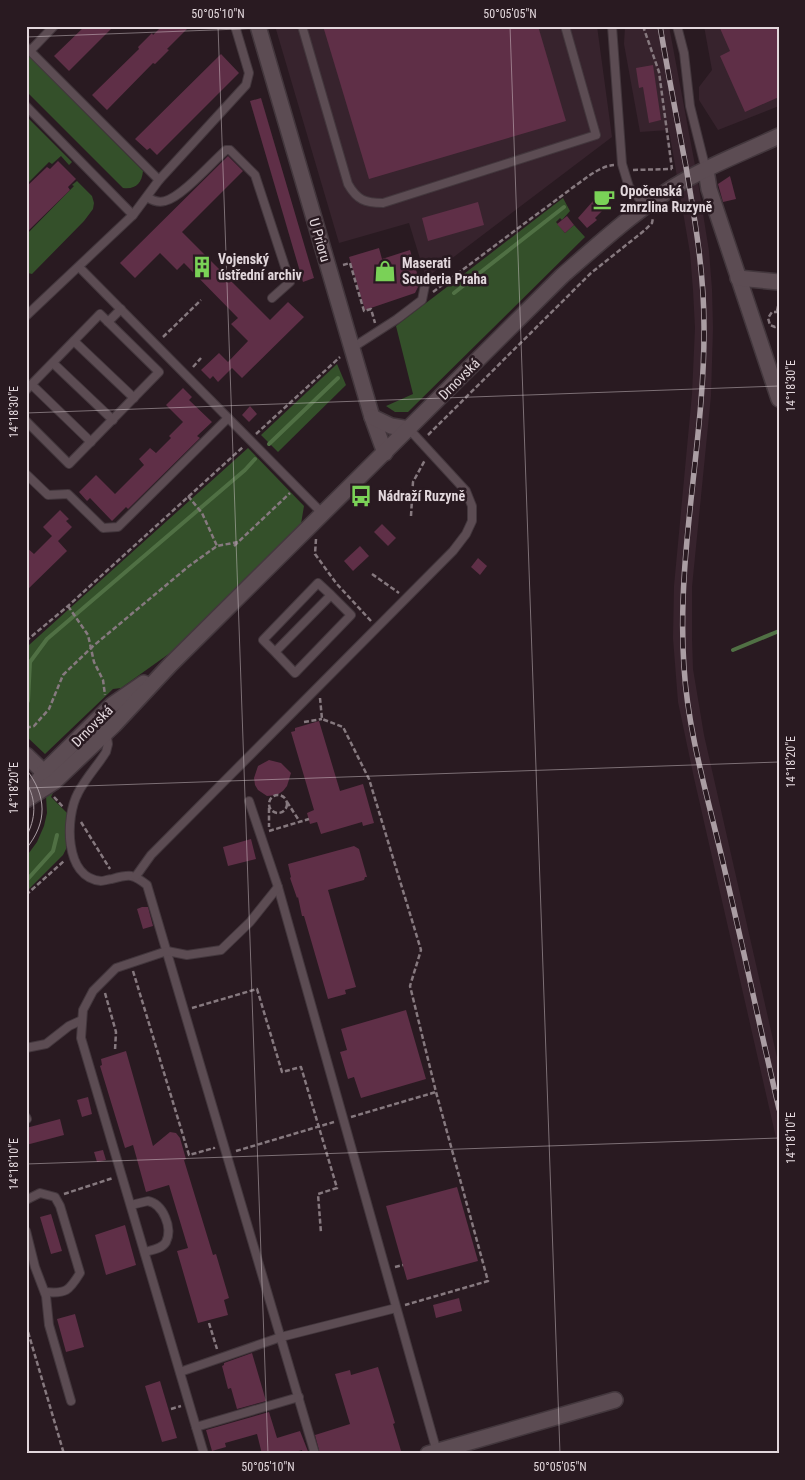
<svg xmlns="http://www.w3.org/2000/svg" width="805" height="1480" font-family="'Roboto Condensed',sans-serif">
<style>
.built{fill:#37232d}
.green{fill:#34502a}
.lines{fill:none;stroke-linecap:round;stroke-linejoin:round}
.stream{stroke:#507044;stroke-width:4}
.building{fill:#5f2f47}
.service-casing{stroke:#43373d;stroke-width:10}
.minor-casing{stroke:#43373d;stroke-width:18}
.tertiary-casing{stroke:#43373d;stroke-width:18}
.secondary-casing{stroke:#43373d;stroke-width:18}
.path{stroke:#86797f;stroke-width:2.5;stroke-dasharray:5 2.5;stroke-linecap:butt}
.service{stroke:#5c4c53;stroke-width:8}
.minor{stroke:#5c4c53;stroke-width:15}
.tertiary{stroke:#5c4c53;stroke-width:15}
.secondary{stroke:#5c4c53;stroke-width:15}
.tram{stroke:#aa9da3;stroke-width:1}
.rail-casing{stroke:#aa9da3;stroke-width:5.5}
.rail{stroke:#291a21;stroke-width:4;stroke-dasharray:11;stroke-linecap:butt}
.ticks{fill:none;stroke:#e2d7dc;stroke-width:1;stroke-opacity:0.45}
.labels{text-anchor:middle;stroke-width:5;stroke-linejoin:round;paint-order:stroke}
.poi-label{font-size:14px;font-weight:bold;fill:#e2d7dc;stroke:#291a21;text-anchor:start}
.street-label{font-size:14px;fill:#e2d7dc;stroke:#291a21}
.neatline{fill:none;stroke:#e2d7dc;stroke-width:2}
.ticks-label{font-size:12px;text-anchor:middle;fill:#e2d7dc}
</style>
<rect width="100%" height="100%" fill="#291a21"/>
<g class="built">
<polygon points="275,26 597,26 612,137 426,278 409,223 339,243"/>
<polygon points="625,26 669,26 697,176 709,251 712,289 713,328 711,396 692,587 692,638 693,669 704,735 779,1066 779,1151 694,778 678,702 673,638 674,586 692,394 695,328 693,290 690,253 669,130 640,132 624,44"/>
<polygon points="704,26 779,26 779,106 718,130 699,100 699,87 712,70"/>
</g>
<g class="green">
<path d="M 26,53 L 143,171 C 142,183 135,190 123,188 L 26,91 Z"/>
<polygon points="26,116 72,162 69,165 61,156 52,164 49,162 26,185"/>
<polygon points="77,181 92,196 94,203 93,209 84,221 32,274 28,273 26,235 74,186 72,185"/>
<polygon points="563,198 570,211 562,220 560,218 556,222 565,233 574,225 585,237 408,412 395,412 386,406 413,394 396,326"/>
<polygon points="337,364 346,385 278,452 261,435"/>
<polygon points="248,448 304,506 301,524 170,653 121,688 113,689 45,754 26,736 26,652 29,645"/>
<polygon points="51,791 53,793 51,797 68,814 66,849 63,855 26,892 26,857 37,842 44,826 47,813 46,795"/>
</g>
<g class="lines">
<g class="stream">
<polyline points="454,293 564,207"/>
<polyline points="269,444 338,378"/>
<polyline points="733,650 779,631"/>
<polyline points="28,701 30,662 47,639 245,470 255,459"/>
<polyline points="26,881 53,851 57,835"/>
</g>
</g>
<g class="building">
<polygon points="85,26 114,26 69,71 54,56"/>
<polygon points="162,26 190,26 167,49 169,50 155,64 153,63 107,110 92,95 139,49 138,47 152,33 153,35"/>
<polygon points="323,26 538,26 566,121 369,179"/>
<polygon points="719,26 779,26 779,97 745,112 720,56 730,51"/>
<polygon points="221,54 239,73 157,155 150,148 147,150 135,139"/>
<polygon points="653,65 661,120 649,123 643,87 639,88 636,68"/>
<polygon points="261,98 314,278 303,282 250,101"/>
<polygon points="228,156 243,171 182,232 270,320 288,302 304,317 242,378 232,368 218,382 213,376 210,379 201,370 219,353 228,362 248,341 231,324 238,318 184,263 177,270 160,253 135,278 120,263"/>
<polygon points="58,161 76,179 68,187 70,190 26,233 26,187 47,167 50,169"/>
<polygon points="730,176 736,199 723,202 718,184"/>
<polygon points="593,201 602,211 595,218 597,220 587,228 578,218"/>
<polygon points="478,202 484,225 428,241 422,218"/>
<polygon points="567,216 574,225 565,233 557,224"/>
<polygon points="379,248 382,259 410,250 420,283 415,293 365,310 349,257"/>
<polygon points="183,388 192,397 189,400 212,422 197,436 200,438 128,509 126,507 112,521 90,498 87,501 79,492 96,475 115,494 144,465 139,459 150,448 156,453 171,438 169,436 183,422 166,405"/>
<polygon points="250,406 257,414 249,422 242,415"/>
<polygon points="60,510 69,519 66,521 72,527 58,541 67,551 26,591 26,547 34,554 52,536 43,527"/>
<polygon points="382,524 396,538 388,546 374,532"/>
<polygon points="360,546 369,556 353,571 344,561"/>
<polygon points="478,558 487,566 480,575 471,567"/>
<polygon points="319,721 340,791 363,784 374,823 363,826 362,822 321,834 317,822 310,824 307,813 314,810 291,732 295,731 295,728"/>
<polygon points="269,760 281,763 291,773 287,786 283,791 277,795 267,796 258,790 255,785 254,778 258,766"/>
<polygon points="251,839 256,859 228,866 223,847"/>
<polygon points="354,846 359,849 367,877 365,877 364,880 328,890 356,987 345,990 346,994 328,999 304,916 302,916 298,897 297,898 290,878 291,877 288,864"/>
<polygon points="142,907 148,907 153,926 143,929 137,909"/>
<polygon points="406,1010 426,1079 361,1098 354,1077 348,1079 340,1052 347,1050 341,1029"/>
<polygon points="126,1051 153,1146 170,1132 176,1133 180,1138 186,1159 184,1160 213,1255 216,1254 229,1298 224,1300 228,1315 198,1323 177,1251 188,1248 169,1185 146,1192 133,1145 125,1148 100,1066 102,1065 101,1059"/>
<polygon points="88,1097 92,1114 82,1117 77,1100"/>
<polygon points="60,1119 64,1135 26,1145 26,1128"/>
<polygon points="103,1150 106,1160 97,1162 94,1152"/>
<polygon points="457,1187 478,1261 407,1280 386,1206"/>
<polygon points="51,1214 62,1251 51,1254 40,1217"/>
<polygon points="125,1225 136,1265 106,1275 95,1235"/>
<polygon points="459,1298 462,1311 436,1318 433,1305"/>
<polygon points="75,1314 84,1347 66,1352 57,1319"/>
<polygon points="252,1353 266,1401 237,1409 231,1388 228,1389 222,1366 224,1365 224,1363"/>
<polygon points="378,1367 395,1423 393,1424 402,1454 320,1454 315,1435 350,1424 335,1374 350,1370 351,1375"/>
<polygon points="160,1381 177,1438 162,1442 145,1386"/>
<polygon points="269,1412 277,1438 300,1431 309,1454 303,1454 302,1450 289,1454 262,1454 257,1434 225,1443 226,1447 212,1451 206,1430"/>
</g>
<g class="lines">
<g class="service-casing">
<g id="service">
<path d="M 302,26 L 348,184 C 357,200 365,203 383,203 L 596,135 L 565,26"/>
<polyline points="612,26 622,164 629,187 646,206"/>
<polyline points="677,26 684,53 690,106 706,170"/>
<polyline points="26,47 159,180"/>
<polyline points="30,51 54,26"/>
<polyline points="26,106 133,215 26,316"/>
<path d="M 147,197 C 153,201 158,203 165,201 C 182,197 212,162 226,150 L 230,150 L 255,175 L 290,282 L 272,298"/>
<polyline points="133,215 159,180 246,85 249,73 235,26"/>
<polyline points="79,267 323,514"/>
<polyline points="108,322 121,309"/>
<polyline points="74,341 134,398"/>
<polyline points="352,348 397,319 422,300 425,285"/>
<polyline points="53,363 113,420"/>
<polyline points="32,385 91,442"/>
<polyline points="26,390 100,314 159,372 69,464 26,421"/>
<polyline points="26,474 48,495 68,494 103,528 118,527 228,418"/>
<polyline points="275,652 263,640 318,583 331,595 275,652 295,673 351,615 331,595"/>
<path d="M 106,731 L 108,744 L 106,752 C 98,765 85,779 78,793 C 65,817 64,878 101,881 C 104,881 109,879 112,879 C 130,874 133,874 147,885 L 315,1454"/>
<polyline points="249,801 278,887 437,1452"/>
<polyline points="136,876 151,855 453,551 466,534 472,521 472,506 466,491 409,429"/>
<polyline points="26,1048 46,1044 69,1026 82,1020"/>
<polyline points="26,1117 27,1119"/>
<path d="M 26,1200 L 40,1193 L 55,1197 L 60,1206 L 80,1273 C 69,1291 66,1294 45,1292"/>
<path d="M 131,1205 L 148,1201 C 163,1204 173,1228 166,1242 C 162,1249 152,1250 145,1252"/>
<polyline points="26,1231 35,1267 46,1296 49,1325 71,1401"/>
<polyline points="180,1372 281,1337 396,1308"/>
<polyline points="196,1427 299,1397"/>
<polyline points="204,1454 81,1038 83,1010 93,991 116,968 167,951 187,955 221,950 250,922 278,887"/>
</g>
</g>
<g class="minor-casing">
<g id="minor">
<polyline points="258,26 372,417 385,453"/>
<polyline points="706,170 709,189 779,399"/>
<polyline points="738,278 779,282"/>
<polyline points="428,1454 615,1400"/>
</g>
</g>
<g class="tertiary-casing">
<polyline id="tertiary" points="26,755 53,781"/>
</g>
<g class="secondary-casing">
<g id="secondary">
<polyline points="372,417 391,426 409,429"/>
<polyline points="29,795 44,772 112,705 144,683"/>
<path d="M 26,800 L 54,782 L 114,725 L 170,665 L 562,276 C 602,241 642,204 689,178 C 718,162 749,150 779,136"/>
</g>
</g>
<g class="path">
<polyline points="643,26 659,72 672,169"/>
<polyline points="633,170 672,169"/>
<polyline points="343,265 350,263 364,311 371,309 375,323"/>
<path d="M 433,292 L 572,188 C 584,180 599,166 614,165"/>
<polyline points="777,311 779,302"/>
<polyline points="779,312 772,312 768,318 770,325 775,327 779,326"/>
<polyline points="163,337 201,300"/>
<polyline points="193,367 201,358"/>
<polyline points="256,434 340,357"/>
<polyline points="428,435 591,273 645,230 652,223 653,218"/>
<polyline points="188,496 202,513 217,546"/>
<polyline points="411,516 413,482 425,460"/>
<polyline points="316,539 315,554 336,583 371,621"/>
<polyline points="234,546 290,493"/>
<polyline points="372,574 399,593"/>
<polyline points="68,606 88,635 94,662 103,680 105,695"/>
<polyline points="26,641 68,606 243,447"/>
<polyline points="320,698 322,719 343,727 369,779 421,950 410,986 436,1092 488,1281 405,1305"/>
<polyline points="304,722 322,719"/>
<polyline points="26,728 34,726 49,709 63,675 92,647 189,566 217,546 238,542"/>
<circle cx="278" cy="804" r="9"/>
<polyline points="54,797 64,808"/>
<polyline points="287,802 300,822"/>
<polyline points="269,808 269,827"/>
<polyline points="81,822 110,869"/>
<polyline points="269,831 309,819"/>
<polyline points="26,895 64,861"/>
<polyline points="133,971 189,1155 214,1148 214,1149"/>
<polyline points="105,993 116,1032 115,1050"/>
<polyline points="192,1008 257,989 282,1072 301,1067 337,1188 318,1194 321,1233"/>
<polyline points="351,1117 436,1092"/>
<polyline points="236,1151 334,1122"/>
<polyline points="64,1194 113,1178"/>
<polyline points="395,1267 403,1265"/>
<polyline points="209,1323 217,1349"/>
<polyline points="26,1325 64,1454"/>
<polyline points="171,1409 181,1406"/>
</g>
<use href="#service" class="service"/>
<use href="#minor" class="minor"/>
<use href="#tertiary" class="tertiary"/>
<use href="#secondary" class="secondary"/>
<g class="tram">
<path d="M 26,769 C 47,796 48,822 26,849"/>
<path d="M 26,782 C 37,800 36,819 26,837"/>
</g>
<g class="rail-casing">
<path id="rail" d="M 660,26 C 668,73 677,120 686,167 C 695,220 704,272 704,326 C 705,440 676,552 684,667 C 688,734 709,801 724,867 C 743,947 760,1028 779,1109"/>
</g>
<use href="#rail" class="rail"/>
</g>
<path class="ticks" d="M 218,26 L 268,1454M 510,26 L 560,1454M 26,37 L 320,26M 26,413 L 779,386M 26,788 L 779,762M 26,1164 L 779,1138"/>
<defs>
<g id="cafe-bare" transform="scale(1.725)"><path d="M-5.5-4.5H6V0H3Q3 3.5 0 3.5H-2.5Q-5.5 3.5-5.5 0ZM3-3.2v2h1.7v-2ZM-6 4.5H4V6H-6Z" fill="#7ad157" stroke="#291a21" stroke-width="2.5" paint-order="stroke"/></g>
<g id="building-bare" transform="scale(1.725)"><path d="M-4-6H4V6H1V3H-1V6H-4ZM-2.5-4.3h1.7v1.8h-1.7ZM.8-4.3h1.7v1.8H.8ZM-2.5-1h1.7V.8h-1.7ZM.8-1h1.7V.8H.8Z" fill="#7ad157" stroke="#291a21" stroke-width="2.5" paint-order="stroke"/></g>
<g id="shop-bare" transform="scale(1.725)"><path d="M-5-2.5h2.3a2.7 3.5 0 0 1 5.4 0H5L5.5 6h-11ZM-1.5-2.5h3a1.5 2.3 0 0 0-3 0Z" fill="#7ad157" stroke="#291a21" stroke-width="2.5" paint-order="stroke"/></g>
<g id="bus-bare" transform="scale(1.725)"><path d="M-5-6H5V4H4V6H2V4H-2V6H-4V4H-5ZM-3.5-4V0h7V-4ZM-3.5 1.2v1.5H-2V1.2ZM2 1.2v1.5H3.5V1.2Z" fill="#7ad157" stroke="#291a21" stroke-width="2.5" paint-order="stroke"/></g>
</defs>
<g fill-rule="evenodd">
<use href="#cafe-bare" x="604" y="199"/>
<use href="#building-bare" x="202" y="267"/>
<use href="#shop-bare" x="385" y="271"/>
<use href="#bus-bare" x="361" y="496"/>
</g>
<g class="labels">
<g class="poi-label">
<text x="620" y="196">Opočenská<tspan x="620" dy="16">zmrzlina Ruzyně</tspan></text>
<text x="218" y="264">Vojenský<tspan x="218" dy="16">ústřední archiv</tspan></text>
<text x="402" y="268">Maserati<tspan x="402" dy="16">Scuderia Praha</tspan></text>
<text x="378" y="501">Nádraží Ruzyně</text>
</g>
<g class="street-label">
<text transform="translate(320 240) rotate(74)" y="5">U Prioru</text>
<text transform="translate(459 379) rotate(-45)" y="5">Drnovská</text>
<text transform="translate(92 726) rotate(-45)" y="5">Drnovská</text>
</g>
</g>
<rect width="805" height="1480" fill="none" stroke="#291a21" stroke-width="55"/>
<rect x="28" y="28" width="750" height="1424" class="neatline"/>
<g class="ticks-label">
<text x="218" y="18">50°05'10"N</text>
<text x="510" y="18">50°05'05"N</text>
<text transform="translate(791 386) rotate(-90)" y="4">14°18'30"E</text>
<text transform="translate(14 412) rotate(-90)" y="4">14°18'30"E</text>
<text transform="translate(791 762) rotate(-90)" y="4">14°18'20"E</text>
<text transform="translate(14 788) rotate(-90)" y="4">14°18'20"E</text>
<text transform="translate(791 1138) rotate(-90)" y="4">14°18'10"E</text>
<text transform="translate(14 1164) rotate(-90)" y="4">14°18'10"E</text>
<text x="268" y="1471">50°05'10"N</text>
<text x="560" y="1471">50°05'05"N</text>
</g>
</svg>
